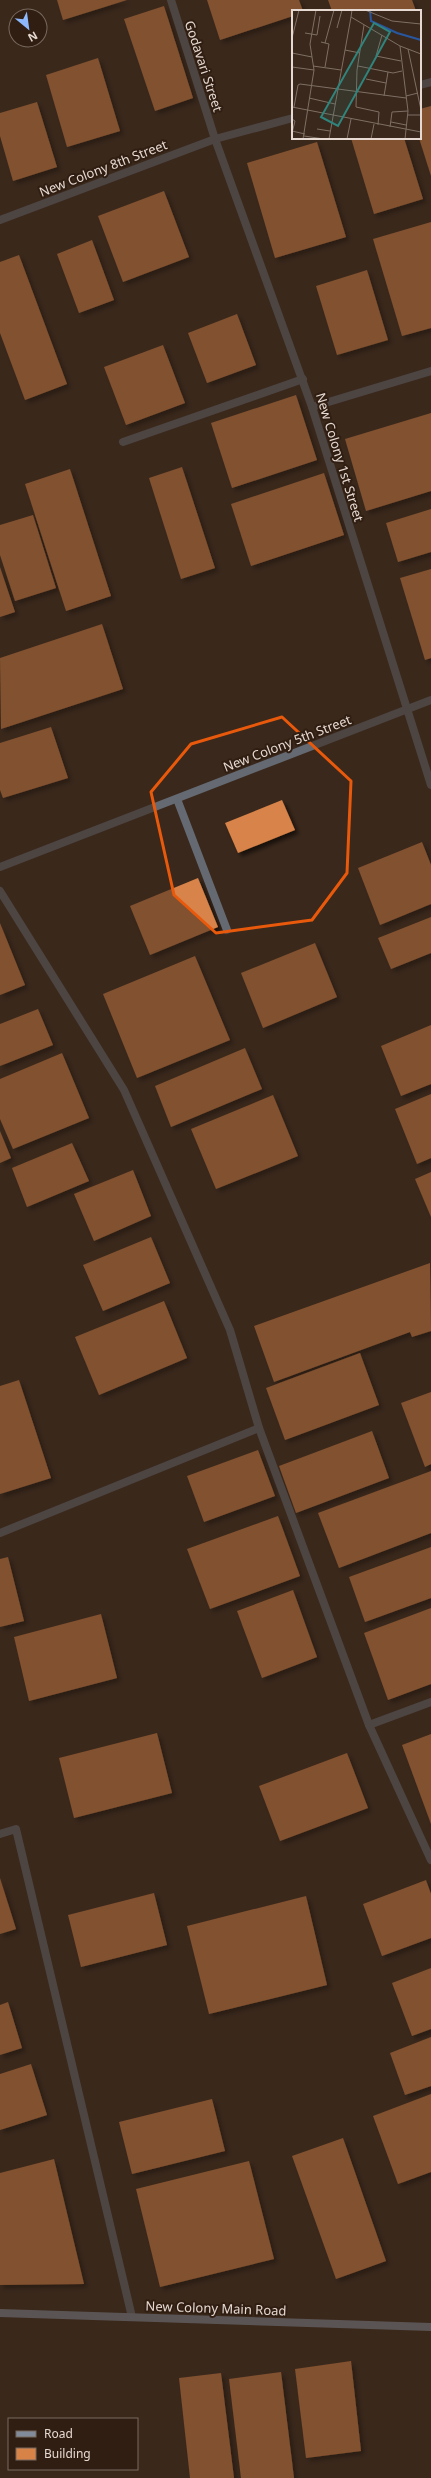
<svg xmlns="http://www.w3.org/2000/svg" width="431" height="2478" font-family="'Noto Sans',sans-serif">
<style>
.building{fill:#d78348;filter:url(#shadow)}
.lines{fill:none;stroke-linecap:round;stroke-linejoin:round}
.street{stroke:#646972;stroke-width:8}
.secondary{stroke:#828b99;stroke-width:8}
.marked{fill:none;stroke:#e8590c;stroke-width:3;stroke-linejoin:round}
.labels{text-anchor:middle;stroke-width:4;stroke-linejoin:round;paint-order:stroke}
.street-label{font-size:13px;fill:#e5d9d1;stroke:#301e12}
.inset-river{fill:none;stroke:#29579f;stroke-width:2}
.inset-road{fill:none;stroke:#7e6f64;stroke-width:1}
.view{fill:#2f857d;fill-opacity:0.15;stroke:#2f857d;stroke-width:2}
.inset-edge{fill:none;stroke:#e5d9d1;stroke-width:2}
</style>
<defs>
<filter id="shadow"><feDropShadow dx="3.5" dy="3.5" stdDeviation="2" flood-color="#0009"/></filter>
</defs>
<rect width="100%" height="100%" fill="#3a281c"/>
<g class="building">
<polygon points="57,0 127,0 63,20"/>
<polygon points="207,0 299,0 303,11 293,11 293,16 220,40"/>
<polygon points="328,0 412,0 416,11 332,11"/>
<polygon points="164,6 193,98 155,111 124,19"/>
<polygon points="98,58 120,131 67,147 46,75"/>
<polygon points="37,102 57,167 13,181 0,136 0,113"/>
<polygon points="431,106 431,176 419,138 420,109"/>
<polygon points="351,138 404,138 423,199 374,214"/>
<polygon points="317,142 346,237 275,258 247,163"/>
<polygon points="164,191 189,257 123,282 98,216"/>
<polygon points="431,222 431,328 402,336 373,239"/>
<polygon points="92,240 114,300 79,313 57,254"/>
<polygon points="19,255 67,384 25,400 0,333 0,262"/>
<polygon points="367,270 388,340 337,355 316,286"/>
<polygon points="237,314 256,365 207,383 188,333"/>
<polygon points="163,345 185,403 126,425 104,367"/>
<polygon points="296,395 317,460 232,488 211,423"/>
<polygon points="431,413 431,491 366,511 345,439"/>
<polygon points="182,467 215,568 181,579 149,478"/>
<polygon points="70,469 111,596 66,611 25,484"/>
<polygon points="324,473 344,535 251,566 231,504"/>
<polygon points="431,509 431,552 398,562 386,523"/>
<polygon points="33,515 56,588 15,601 0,555 0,525"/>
<polygon points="0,567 15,612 0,617"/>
<polygon points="431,569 431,658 425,660 400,578"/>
<polygon points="102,624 123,689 1,729 0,658"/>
<polygon points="51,727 68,778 3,798 0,790 0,743"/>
<polygon points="282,800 295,830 238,853 225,823"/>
<polygon points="422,842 431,865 431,904 380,925 358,868"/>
<polygon points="198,878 218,927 150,955 130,906"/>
<polygon points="431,917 431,953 391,969 378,938"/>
<polygon points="0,923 25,985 0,995"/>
<polygon points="315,943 337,997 263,1028 241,973"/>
<polygon points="195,956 230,1040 137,1078 103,994"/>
<polygon points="38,1009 53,1045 0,1066 0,1024"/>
<polygon points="431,1025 431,1084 401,1096 381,1046"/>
<polygon points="245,1048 262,1089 171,1127 155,1086"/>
<polygon points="62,1053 89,1118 13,1149 0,1119 0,1079"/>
<polygon points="431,1094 431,1158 417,1164 395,1109"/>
<polygon points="273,1095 298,1156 216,1189 191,1129"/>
<polygon points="0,1131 11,1158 0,1163"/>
<polygon points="72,1143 89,1181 27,1207 12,1168"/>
<polygon points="133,1170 151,1216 94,1241 74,1194"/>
<polygon points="431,1172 431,1217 415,1179"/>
<polygon points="151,1237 170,1283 103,1311 83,1265"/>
<polygon points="430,1263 431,1331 412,1337 410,1332 274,1382 254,1326"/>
<polygon points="164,1301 187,1358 99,1395 75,1337"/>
<polygon points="360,1353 379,1405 285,1440 266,1388"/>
<polygon points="19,1380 51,1478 0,1494 0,1386"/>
<polygon points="431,1392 431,1464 425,1467 401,1403"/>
<polygon points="372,1431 389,1478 296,1513 279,1466"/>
<polygon points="258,1450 275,1496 204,1522 187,1476"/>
<polygon points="431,1471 431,1533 339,1568 318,1513"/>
<polygon points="278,1516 300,1576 210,1609 187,1549"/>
<polygon points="431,1547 431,1598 365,1622 349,1577"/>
<polygon points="8,1557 24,1621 0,1627 0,1559"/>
<polygon points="293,1590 317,1657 262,1678 237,1611"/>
<polygon points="431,1608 431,1684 388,1700 364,1633"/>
<polygon points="101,1614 117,1678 29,1701 14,1637"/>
<polygon points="157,1733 172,1793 74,1818 59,1758"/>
<polygon points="431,1734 431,1824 402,1745"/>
<polygon points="347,1753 368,1808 280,1841 259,1786"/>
<polygon points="0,1878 16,1929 0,1934"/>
<polygon points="426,1880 431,1894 431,1938 382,1956 363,1904"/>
<polygon points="154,1893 167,1945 81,1967 68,1915"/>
<polygon points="306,1896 327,1985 209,2014 187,1926"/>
<polygon points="431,1968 431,2029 412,2036 392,1983"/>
<polygon points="8,2002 22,2048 0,2055 0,2005"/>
<polygon points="431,2037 431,2086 405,2095 390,2053"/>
<polygon points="31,2064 47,2115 0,2130 0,2074"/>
<polygon points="431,2094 431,2172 398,2184 373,2116"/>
<polygon points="212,2099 225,2151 132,2174 119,2122"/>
<polygon points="343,2138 386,2261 336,2279 292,2156"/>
<polygon points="54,2159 84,2284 0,2285 0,2173"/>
<polygon points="249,2161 274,2259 160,2287 136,2189"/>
<polygon points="351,2361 361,2451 306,2458 295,2369"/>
<polygon points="281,2372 294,2478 241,2478 229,2379"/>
<polygon points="221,2373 234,2478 190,2478 179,2378"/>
</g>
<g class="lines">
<g class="street">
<polyline points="171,0 215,139 312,407 431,785"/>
<polyline points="420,85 431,82"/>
<polyline points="0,220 215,139 293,118"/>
<polyline points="312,407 431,371"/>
<polyline points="123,442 303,379"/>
<polyline points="177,799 227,930"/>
<polyline points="0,867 431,700"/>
<polyline points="0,891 124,1090 230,1330 259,1428 369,1725 431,1860"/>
<polyline points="0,1533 259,1428"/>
<polyline points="369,1725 431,1702"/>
<polyline points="0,1834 16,1829 132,2317"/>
</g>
<polyline class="secondary" points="0,2313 431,2327"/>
</g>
<path d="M0 0H431V2478H0ZM 282,717 L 351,781 L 347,873 L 312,920 L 216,933 L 174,895 L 151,792 L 191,744 Z" fill="#3a281c" fill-opacity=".55" fill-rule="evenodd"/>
<path class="marked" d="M 282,717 L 351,781 L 347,873 L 312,920 L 216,933 L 174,895 L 151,792 L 191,744 Z"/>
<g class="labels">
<g class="street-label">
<text transform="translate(204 66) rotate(72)" y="5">Godavari Street</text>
<text transform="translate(103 168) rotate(-21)" y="5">New Colony 8th Street</text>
<text transform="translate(340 457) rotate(73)" y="5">New Colony 1st Street</text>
<text transform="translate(287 743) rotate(-21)" y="5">New Colony 5th Street</text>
<text transform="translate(216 2308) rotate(2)" y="5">New Colony Main Road</text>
</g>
</g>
<g transform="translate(292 10)">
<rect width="129" height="129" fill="#3a281c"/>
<path class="inset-river" d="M 78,0 L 79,11 L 105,23 L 129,30"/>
<path class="inset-road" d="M 60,0 L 59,7 L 108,36 L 129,44M 73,0 L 100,11 L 129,14M 72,15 L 65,60 L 64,97 L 87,102 L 86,115M 45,18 L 50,0M 13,23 L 25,25 L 28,6M 90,25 L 84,46 L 109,51M 0,28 L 7,0M 29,32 L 37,34 L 33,57M 33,33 L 42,0M 108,36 L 116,101 L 113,129M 116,39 L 129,100M 53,40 L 68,43M 0,43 L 20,47M 21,56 L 49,60M 66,56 L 101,63 L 110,61M 0,57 L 22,60M 74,69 L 94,73M 92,86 L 96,62M 114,86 L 126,83M 17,88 L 43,94M 0,97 L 129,122M 2,97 L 6,75 L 8,74 L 114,88M 116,105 L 129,105M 0,109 L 3,111 L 0,123M 99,112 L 114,115M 98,117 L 100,102 L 116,101M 25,119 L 38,121M 0,121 L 13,124M 12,126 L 32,129M 11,129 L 22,60 L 18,34 L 24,0M 37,129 L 59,7M 55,129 L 59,109M 79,129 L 82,114"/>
<path class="view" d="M 82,13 L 98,22 L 46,116 L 29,107 Z"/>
<rect width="129" height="129" class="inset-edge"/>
</g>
<rect x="8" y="2418" width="130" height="52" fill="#301e12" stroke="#78695e"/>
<rect x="16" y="2431" width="20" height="6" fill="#828b99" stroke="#78695e"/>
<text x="44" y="2438" font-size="12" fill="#e5d9d1">Road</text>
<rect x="16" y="2448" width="20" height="12" fill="#d78348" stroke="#78695e"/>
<text x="44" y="2458" font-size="12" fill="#e5d9d1">Building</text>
<g transform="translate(28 28) rotate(151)"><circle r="19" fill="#301e12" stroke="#78695e"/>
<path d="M0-3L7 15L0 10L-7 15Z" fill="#8db9fc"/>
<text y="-6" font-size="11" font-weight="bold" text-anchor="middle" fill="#e5d9d1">N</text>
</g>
</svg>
